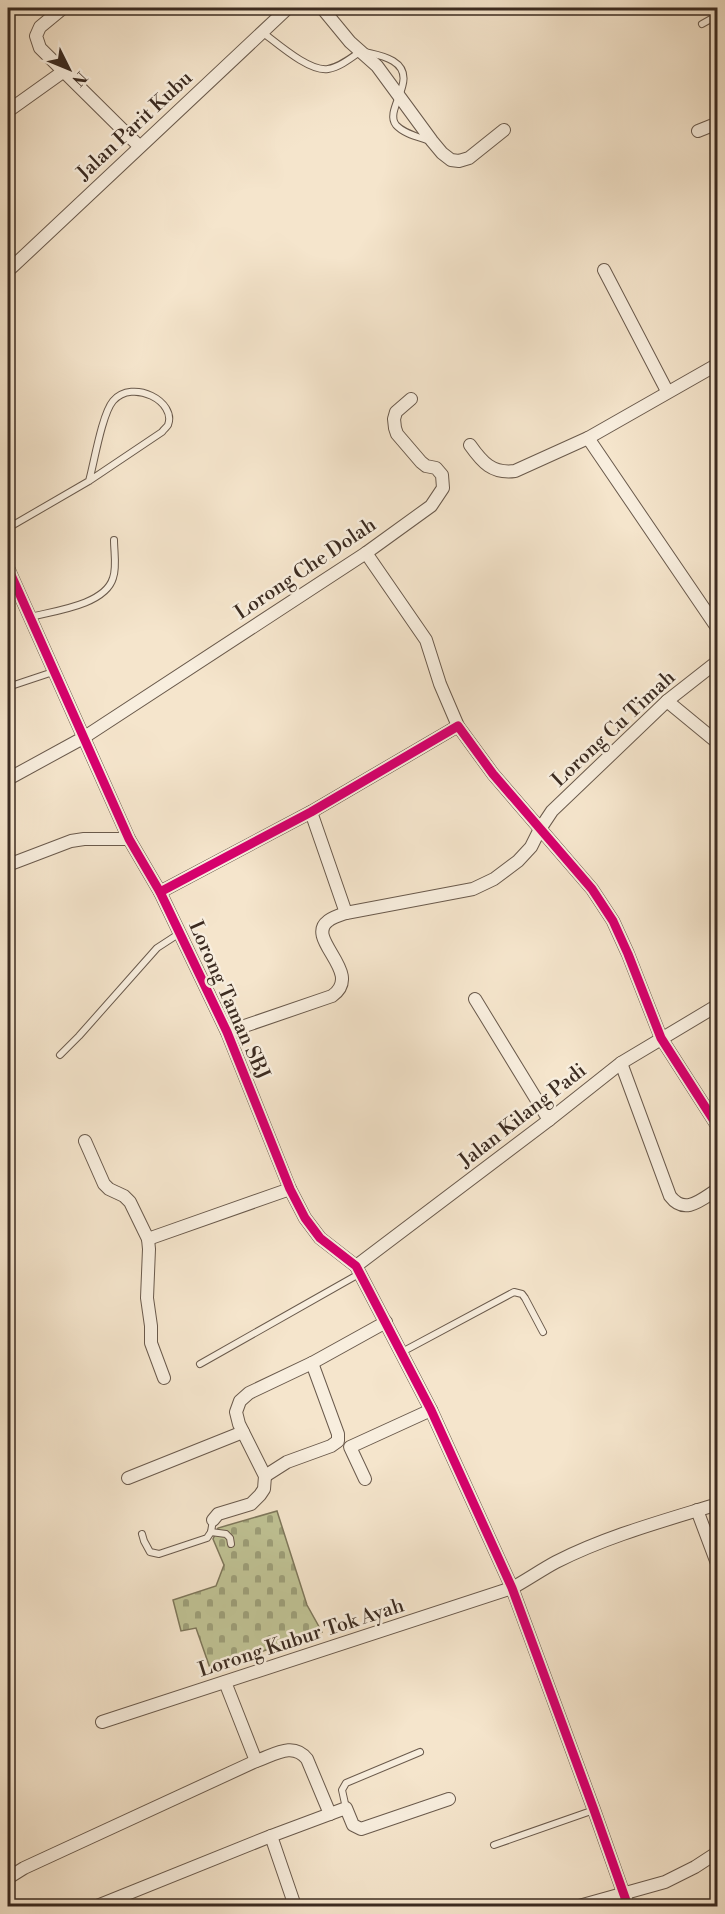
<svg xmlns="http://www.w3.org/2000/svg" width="725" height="1914" font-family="'Libre Bodoni',serif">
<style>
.cemetery{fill:url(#cemetery-stones);stroke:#7e775b;stroke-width:1.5}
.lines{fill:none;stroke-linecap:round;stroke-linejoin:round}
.lane-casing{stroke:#6a5a4c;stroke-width:8}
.street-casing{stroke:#6a5a4c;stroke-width:14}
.lane{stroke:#f8eede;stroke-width:6}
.street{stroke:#f8eede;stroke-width:12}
.cycleway-casing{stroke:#f8eede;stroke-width:13}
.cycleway{stroke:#d6006c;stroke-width:9}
.labels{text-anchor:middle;stroke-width:5;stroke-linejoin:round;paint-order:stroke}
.street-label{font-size:20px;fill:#3b2b21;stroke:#f8eede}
</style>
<defs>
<pattern id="cemetery-stones" width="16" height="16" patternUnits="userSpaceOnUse" patternTransform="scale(1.5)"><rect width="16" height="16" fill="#c0c395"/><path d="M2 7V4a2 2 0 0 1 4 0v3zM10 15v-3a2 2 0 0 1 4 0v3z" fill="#9d9f79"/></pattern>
</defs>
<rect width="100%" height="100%" fill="#f5e5cc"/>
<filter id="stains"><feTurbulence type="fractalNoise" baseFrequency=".00333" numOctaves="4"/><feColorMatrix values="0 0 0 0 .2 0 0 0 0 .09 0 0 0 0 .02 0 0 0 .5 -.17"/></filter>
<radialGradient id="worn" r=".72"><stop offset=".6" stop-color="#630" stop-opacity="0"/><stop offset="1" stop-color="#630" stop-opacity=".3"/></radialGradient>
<polygon class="cemetery" points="277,1511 307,1605 322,1632 210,1668 196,1628 181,1631 173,1600 216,1586 224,1565 213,1539 218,1528"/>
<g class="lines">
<g class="lane-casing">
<g id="lane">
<polyline points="702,24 718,15"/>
<path d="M 262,32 C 277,43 309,72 328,69 C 340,67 351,58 361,51 C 372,54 383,55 393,61 C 421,78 383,109 396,125 C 404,134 419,137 430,141"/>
<path d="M 8,528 L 89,481 L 162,432 C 164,429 167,427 168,425 C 177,402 133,378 113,401 C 102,414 94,463 89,481"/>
<path d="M 30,617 C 54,611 105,605 113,578 C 117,567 114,552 114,540"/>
<polyline points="8,687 53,672"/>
<polyline points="60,1055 79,1036 157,948 180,933"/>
<polyline points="402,1352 514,1292 522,1294 525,1298 543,1332"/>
<polyline points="200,1364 359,1274"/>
<polyline points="211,1532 226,1534 230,1538 231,1544"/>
<polyline points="142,1534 144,1541 150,1552 159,1554 207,1538 211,1532 213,1520"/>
<polyline points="346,1808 342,1790 346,1783 420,1752"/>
<polyline points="494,1845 594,1810"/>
</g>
</g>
<g class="street-casing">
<g id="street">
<polyline points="63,8 40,27 36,36 40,48 139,146"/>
<polyline points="322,8 350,42 377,66 432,141 442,153 451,160 459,161 469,158 504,130"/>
<polyline points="8,111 64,71"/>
<polyline points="698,131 718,123"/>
<polyline points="604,270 667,391"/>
<polyline points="8,271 288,8"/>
<polyline points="588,438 718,629"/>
<path d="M 470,445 C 482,462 492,474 515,471 L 588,438 L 718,364"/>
<polyline points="366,553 426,640 440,684 458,726"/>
<polyline points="8,568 129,839 160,892 227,1032 290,1189 305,1218 320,1238 356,1266 431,1410 512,1588 594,1810 628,1906"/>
<polyline points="667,701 718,743"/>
<polyline points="8,779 83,738 366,553 431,506 443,488 442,475 436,468 426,466 421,462 397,434 395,428 394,419 396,412 411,399"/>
<polyline points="311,812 346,913"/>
<polyline points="8,865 71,841 84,839 129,839"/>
<polyline points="160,892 311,812 458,726 493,774 592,889 613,921 628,954 661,1038 718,1127"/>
<polyline points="475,999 549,1120"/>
<path d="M 227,1032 L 332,996 C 365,973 304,939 328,921 C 333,917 340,915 346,913 L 473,889 L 494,879 L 518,861 L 531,847 L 540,829 L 552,811 L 667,701 L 718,661"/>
<path d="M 621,1063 L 670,1196 C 685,1216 702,1199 718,1189"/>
<polyline points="85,1141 104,1184 109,1189 124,1196 130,1202 148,1239 149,1249 147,1298 151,1326 151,1343 164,1378"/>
<polyline points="148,1239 290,1189"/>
<polyline points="356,1266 549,1120 621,1063 718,1005"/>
<polyline points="265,1476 287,1462 331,1446 338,1441 338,1434 312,1363"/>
<polyline points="128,1478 243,1432"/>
<polyline points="365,1479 350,1447 431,1410"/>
<polyline points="697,1510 718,1566"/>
<polyline points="213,1520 218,1514 251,1504 260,1495 264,1489 265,1476 239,1424 236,1412 240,1401 249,1393 312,1363 386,1322"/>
<polyline points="225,1682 256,1761"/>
<path d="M 102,1722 L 512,1588 C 527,1580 541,1570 556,1562 C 607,1536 663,1521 718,1504"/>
<polyline points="271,1836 295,1906"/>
<path d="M 8,1878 L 24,1868 L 256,1761 C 274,1755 293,1741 307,1759 L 330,1814"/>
<polyline points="97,1906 271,1836 346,1808 353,1825 361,1829 449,1799"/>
<polyline points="579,1906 665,1882 695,1867 718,1852"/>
</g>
</g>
<use href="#lane" class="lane"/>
<use href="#street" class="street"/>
<g class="cycleway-casing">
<g id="cycleway">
<polyline points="8,568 129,839 160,892 227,1032 290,1189 305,1218 320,1238 356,1266 431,1410 512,1588 594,1810 628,1906"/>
<polyline points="160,892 311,812 458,726 493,774 592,889 613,921 628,954 661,1038 718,1127"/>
</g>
</g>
<use href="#cycleway" class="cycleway"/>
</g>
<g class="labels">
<g class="street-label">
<text transform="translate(134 125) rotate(-43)" y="7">Jalan Parit Kubu</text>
<text transform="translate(305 568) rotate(-34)" y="7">Lorong Che Dolah</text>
<text transform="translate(613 728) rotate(-43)" y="7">Lorong Cu Timah</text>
<text transform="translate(230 1000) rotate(66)" y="7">Lorong Taman SBJ</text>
<text transform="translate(522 1115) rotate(-38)" y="7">Jalan Kilang Padi</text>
<text transform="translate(301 1637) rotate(-18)" y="7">Lorong Kubur Tok Ayah</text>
</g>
</g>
<rect width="725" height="1914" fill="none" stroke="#f5e5cc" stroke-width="30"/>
<rect x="9" y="9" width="707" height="1896" fill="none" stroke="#3b2b21" stroke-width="3"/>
<rect x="15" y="15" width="695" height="1884" fill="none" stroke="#3b2b21" stroke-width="1.5"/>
<g transform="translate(69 69) rotate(133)" stroke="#f8eede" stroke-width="4.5" paint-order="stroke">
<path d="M0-4.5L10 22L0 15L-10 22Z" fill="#3b2b21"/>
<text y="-9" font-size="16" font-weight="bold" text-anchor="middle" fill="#3b2b21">N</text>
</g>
<rect width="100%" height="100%" filter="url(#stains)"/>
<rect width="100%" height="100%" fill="url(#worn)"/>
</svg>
